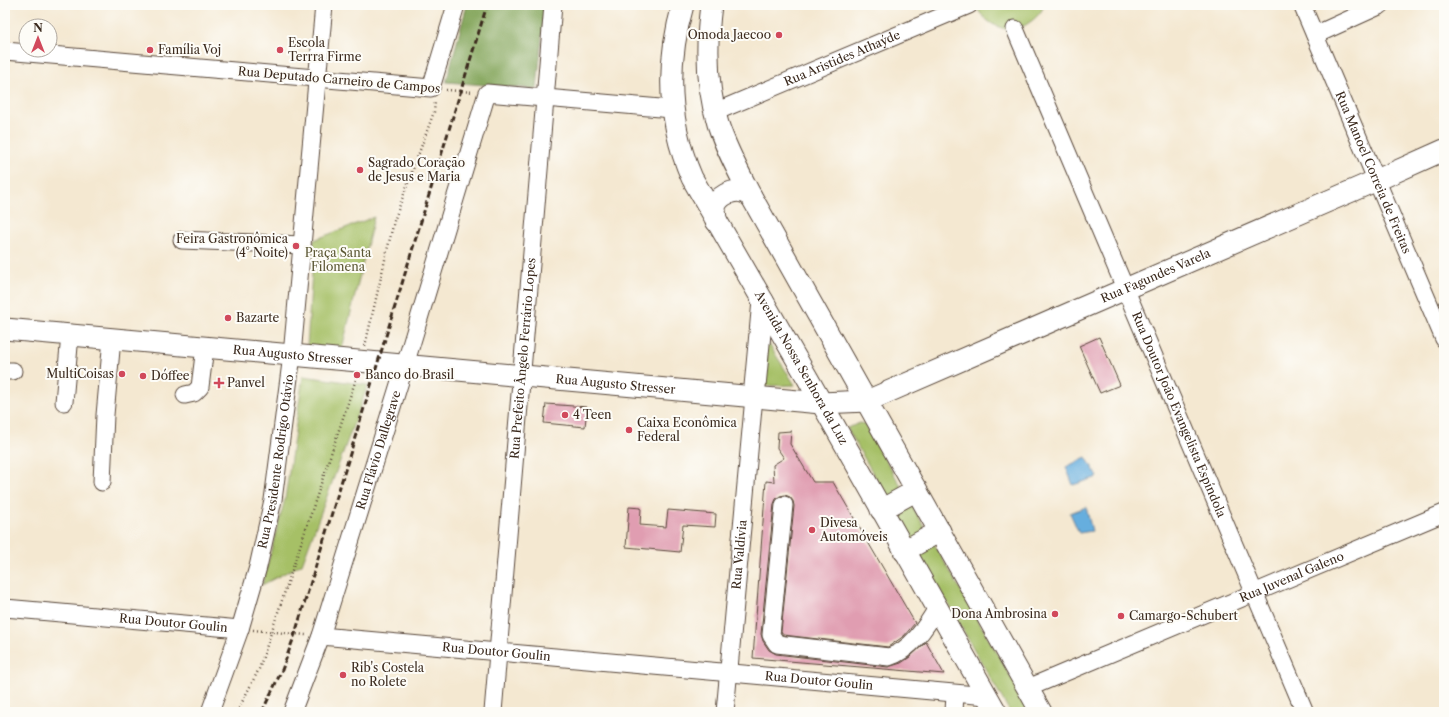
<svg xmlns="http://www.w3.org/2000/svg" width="1449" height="717" font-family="'Libre Caslon Text',serif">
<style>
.green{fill:#a6c066;stroke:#707542}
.forest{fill:#84a65b;stroke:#60683c}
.water{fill:#66aede;stroke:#506c7e}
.building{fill:#e09db1}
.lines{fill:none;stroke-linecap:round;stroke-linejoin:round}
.minor-casing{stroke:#574639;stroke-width:19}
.major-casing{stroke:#574639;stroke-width:23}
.path{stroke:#574639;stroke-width:2.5;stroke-dasharray:1 3;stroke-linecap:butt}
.minor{stroke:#fff;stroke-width:17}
.major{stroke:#fff;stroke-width:21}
.rail{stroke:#3b2a1e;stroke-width:3;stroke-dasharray:6 3;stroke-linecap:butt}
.poi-dot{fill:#d1495b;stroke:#fdfcf7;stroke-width:1.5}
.labels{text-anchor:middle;stroke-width:4;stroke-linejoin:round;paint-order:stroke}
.poi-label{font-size:12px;fill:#3b2a1e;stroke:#fdfcf7;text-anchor:start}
.street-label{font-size:12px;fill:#3b2a1e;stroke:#fdfcf7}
.park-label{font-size:12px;fill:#5b5734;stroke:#fdfcf7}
</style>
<rect width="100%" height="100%" fill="#fdfcf7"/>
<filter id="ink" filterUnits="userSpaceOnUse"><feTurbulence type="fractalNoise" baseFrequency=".025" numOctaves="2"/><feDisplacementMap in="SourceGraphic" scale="8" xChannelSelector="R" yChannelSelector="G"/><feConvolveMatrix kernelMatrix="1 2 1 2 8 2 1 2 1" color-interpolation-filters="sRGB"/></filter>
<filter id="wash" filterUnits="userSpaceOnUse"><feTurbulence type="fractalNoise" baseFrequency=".012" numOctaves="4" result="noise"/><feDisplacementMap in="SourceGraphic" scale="16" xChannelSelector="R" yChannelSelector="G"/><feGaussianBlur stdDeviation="0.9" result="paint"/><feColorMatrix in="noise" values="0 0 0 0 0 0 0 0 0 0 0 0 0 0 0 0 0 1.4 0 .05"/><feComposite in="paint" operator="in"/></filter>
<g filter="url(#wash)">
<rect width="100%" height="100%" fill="#f4e8d1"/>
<g class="green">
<path d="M 975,5 L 1044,5 C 1042,12 1036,18 1030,22 C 1010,38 985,25 975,5 Z"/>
<polygon points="374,217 341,353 307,347 314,240"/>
<polygon points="765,338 795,385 762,386"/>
<polygon points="303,376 368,385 302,564 262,585 285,499"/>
<polygon points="860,423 865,424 1031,712 1010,712 847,428"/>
</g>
<polygon class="forest" points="467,5 545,5 537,89 446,82"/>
<g class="water">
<polygon points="1086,457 1098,477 1073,485 1066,467"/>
<polygon points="1086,507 1092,531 1079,533 1070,513"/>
</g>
<g id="blocks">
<g class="building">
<polygon points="1099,337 1120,385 1100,393 1079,346"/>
<polygon points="546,404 587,407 585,427 544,423"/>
<polygon points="791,431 790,444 813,482 833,482 915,623 904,636 888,647 783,635 781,632 794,506 793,501 790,497 785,495 780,496 776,499 774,504 761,634 763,641 769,650 776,654 888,667 901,663 910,657 926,642 944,674 753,658 766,481 774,482 773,465 784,458 777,448 778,432"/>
<polygon points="629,507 641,508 640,525 666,527 668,510 716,514 715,527 683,525 680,552 626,547"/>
</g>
</g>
</g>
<g filter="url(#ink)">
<use href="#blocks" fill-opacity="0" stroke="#574639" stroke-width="1"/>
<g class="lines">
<g class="minor-casing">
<g id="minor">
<path id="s1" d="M 1302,5 L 1444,339"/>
<path id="s2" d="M 1015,29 L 1305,712"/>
<polyline points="1315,35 1381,5"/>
<polyline points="5,51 431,88 456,5"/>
<path id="s3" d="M 715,112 L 969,5"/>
<polyline points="182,240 302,245"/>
<polyline points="5,371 13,371"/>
<polyline points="185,395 194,393 200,387 205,347"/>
<polyline points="64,402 70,335"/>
<polyline points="102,482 105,415 112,339"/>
<path d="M 784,505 L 771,635 L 777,644 L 889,657 C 911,650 926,627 937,608"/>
<path id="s4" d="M 5,608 L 240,629"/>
<path id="s5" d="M 321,636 L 987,696"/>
<path id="s6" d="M 1028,688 L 1444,513"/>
<path id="s7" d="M 210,712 L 240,629 L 258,567 L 273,500 L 292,355 L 324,5"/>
<path id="s8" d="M 292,712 L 321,636 L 405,365 L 487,93 L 672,109"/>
<path id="s9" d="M 493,712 L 553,5"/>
<path id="s10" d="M 725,712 L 754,397"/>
<polyline points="954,712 955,694"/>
</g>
</g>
<g class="major-casing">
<g id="major">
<path id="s11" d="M 683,5 C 666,64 667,121 692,178 L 808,379 L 996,712"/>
<path d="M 711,5 C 706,44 706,85 718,124 C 726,149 739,173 751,196 L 1041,712"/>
<path d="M 716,221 C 716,217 715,212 715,208 C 717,196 732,189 743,192 C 746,193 749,195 751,196"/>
<path id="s12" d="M 5,329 L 821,403 L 867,401 L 1377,180 L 1444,150"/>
<polyline points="754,397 763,301"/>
<polyline points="881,510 917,490"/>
<polyline points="904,551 940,531"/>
</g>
</g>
<g class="path">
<polyline points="446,90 473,92"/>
<polyline points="365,346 394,221 434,112 435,102"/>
<polyline points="253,630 306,635"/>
<polyline points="237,712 259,669 357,376"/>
</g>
<use href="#minor" class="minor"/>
<use href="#major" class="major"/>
<polyline class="rail" points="262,712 282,670 295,634 487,5"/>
</g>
</g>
<g class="poi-dot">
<circle cx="779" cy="35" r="4"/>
<circle cx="150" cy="50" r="4"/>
<circle cx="280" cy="50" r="4"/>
<circle cx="360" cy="170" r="4"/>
<circle cx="296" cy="246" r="4"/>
<circle cx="228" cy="318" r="4"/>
<circle cx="122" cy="374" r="4"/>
<circle cx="357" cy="375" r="4"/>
<circle cx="143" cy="376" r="4"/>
<path d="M217 377h4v4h4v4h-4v4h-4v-4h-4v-4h4z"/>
<circle cx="565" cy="415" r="4"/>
<circle cx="629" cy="430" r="4"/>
<circle cx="812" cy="530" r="4"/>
<circle cx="1055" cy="614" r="4"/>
<circle cx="1121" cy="616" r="4"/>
<circle cx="343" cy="675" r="4"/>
</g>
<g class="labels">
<g class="poi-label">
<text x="771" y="39" text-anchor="end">Omoda Jaecoo</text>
<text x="288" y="47">Escola<tspan x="288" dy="14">Terrra Firme</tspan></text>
<text x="158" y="54">Família Voj</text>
<text x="368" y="167">Sagrado Coração<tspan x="368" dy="14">de Jesus e Maria</tspan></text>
<text x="288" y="243" text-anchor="end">Feira Gastronômica<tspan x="288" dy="14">(4° Noite)</tspan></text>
<text x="236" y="322">Bazarte</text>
<text x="114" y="378" text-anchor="end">MultiCoisas</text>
<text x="365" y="379">Banco do Brasil</text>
<text x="151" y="380">Dóffee</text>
<text x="227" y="387">Panvel</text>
<text x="573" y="419">4 Teen</text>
<text x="637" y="427">Caixa Econômica<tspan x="637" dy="14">Federal</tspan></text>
<text x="820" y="527">Divesa<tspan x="820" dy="14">Automóveis</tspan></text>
<text x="1047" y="618" text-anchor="end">Dona Ambrosina</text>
<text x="1129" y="620">Camargo-Schubert</text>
<text x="351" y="672">Rib's Costela<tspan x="351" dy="14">no Rolete</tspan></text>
</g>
<g class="street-label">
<text dy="4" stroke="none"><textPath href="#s3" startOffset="138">Rua Aristides Athaýde</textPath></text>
<text transform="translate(339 80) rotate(5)" y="4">Rua Deputado Carneiro de Campos</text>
<text dy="4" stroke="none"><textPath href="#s1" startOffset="182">Rua Manoel Correia de Freitas</textPath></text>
<text dy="4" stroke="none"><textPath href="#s12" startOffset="1180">Rua Fagundes Varela</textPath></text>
<text dy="4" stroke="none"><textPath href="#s12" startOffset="289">Rua Augusto Stresser</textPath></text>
<text dy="4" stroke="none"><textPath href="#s9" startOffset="355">Rua Prefeito Ângelo Ferrário Lopes</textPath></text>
<text dy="4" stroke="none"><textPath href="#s11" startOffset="396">Avenida Nossa Senhora da Luz</textPath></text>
<text dy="4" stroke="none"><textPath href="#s12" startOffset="613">Rua Augusto Stresser</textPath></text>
<text dy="4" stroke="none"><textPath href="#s2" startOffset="419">Rua Doutor João Evangelista Espíndola</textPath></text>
<text dy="4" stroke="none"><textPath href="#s8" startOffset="276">Rua Flávio Dallegrave</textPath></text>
<text dy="4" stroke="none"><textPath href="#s7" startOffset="260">Rua Presidente Rodrigo Otávio</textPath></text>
<text dy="4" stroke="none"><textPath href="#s10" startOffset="158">Rua Valdívia</textPath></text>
<text dy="4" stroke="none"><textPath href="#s6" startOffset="286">Rua Juvenal Galeno</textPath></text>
<text dy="4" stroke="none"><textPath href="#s4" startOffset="169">Rua Doutor Goulin</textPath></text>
<text dy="4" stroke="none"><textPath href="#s5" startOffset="176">Rua Doutor Goulin</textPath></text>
<text dy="4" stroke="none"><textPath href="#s5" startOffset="500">Rua Doutor Goulin</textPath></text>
</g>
<g class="park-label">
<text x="338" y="257">Praça Santa<tspan x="338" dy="14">Filomena</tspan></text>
</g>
</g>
<rect width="1449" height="717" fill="none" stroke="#fdfcf7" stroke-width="20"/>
<g transform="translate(38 38)"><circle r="19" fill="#fdfcf7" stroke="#afa8a0"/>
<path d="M0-3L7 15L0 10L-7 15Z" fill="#d1495b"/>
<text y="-6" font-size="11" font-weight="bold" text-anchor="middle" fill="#3b2a1e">N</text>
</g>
</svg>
